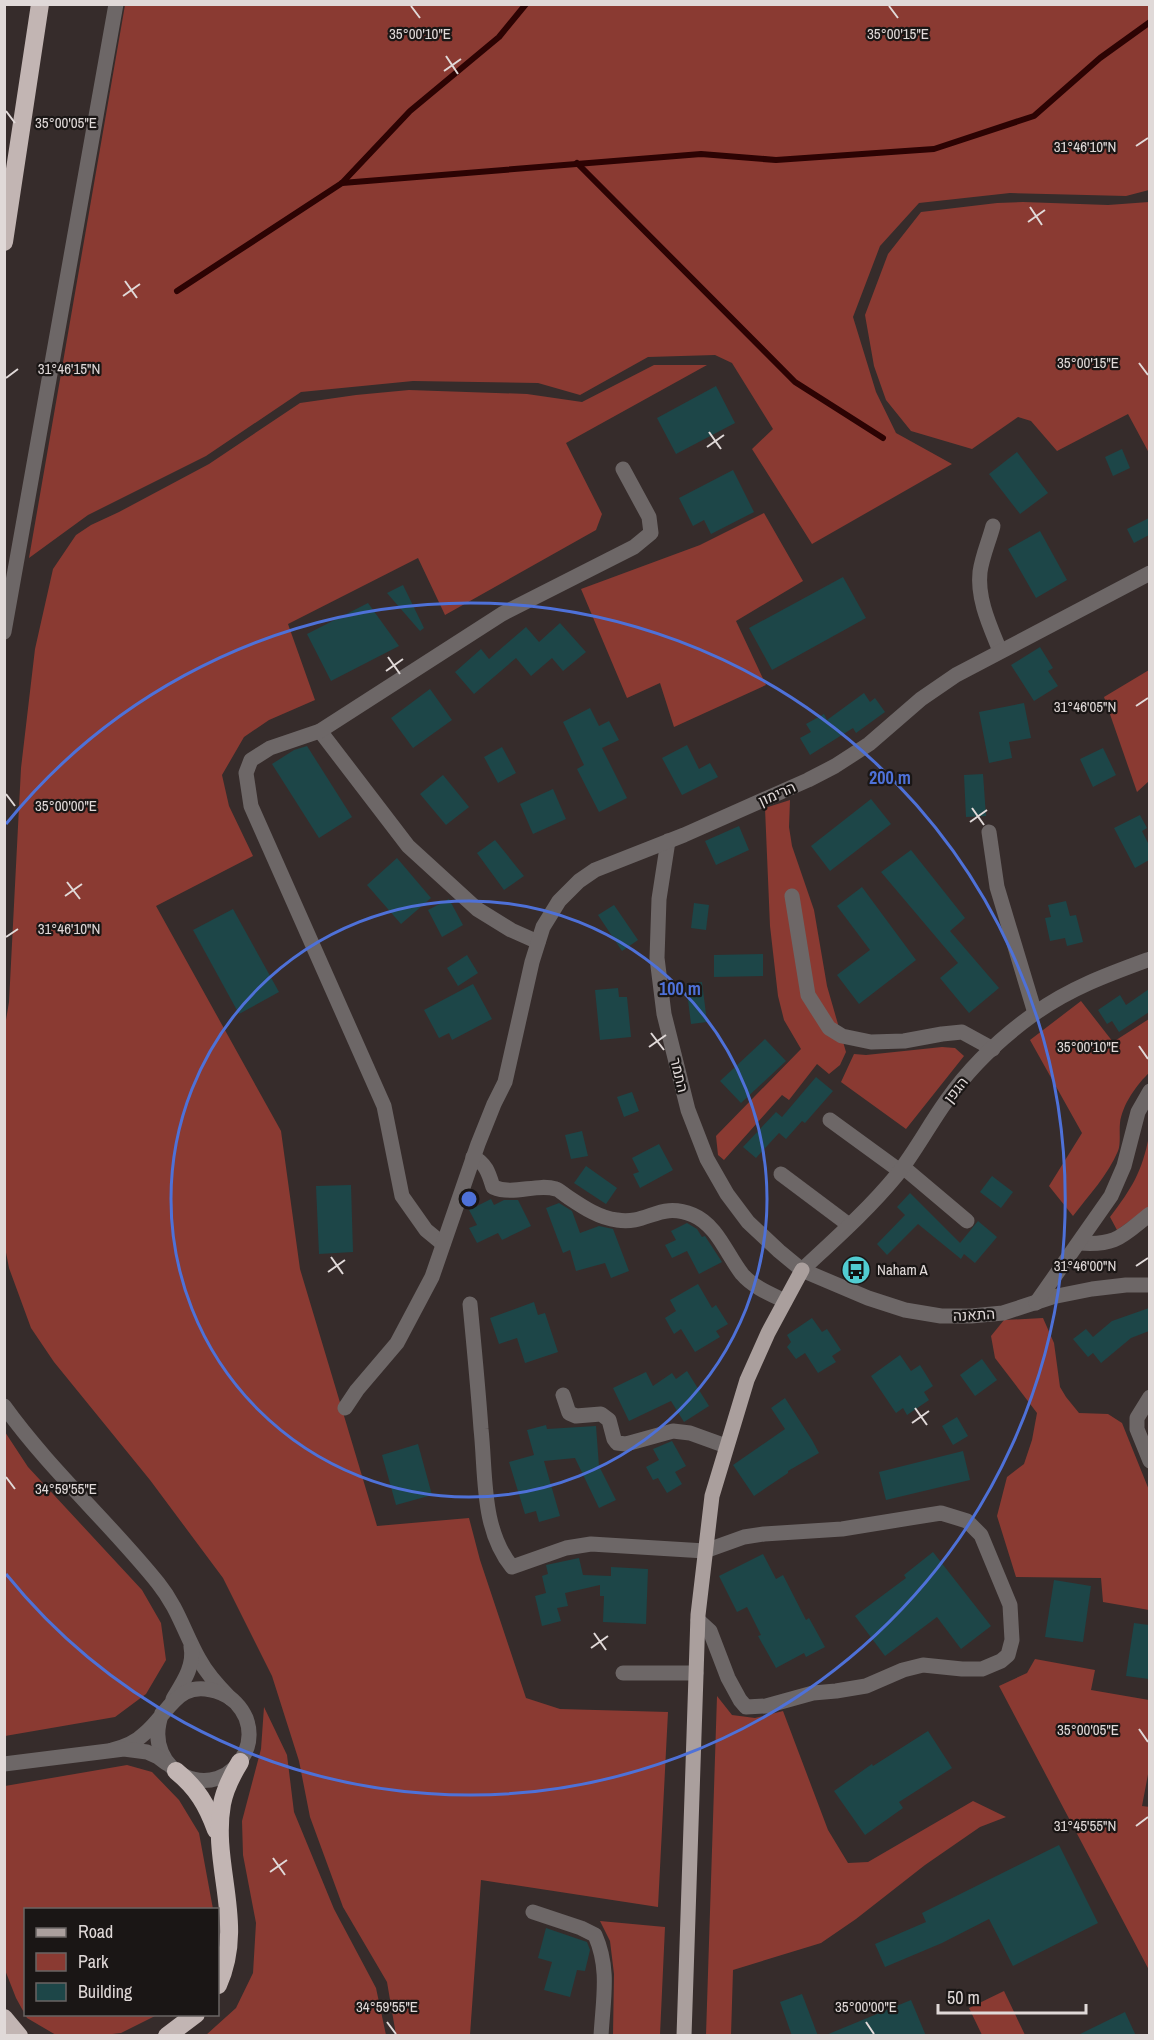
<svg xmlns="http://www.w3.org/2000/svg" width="1154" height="2040" font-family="'Archivo Narrow',Heebo,sans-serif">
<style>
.green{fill:#8a3a32}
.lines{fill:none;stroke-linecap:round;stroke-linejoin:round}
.stream{stroke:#2c0303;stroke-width:6}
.building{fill:#1d4648}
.minor{stroke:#6d6767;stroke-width:15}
.major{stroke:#aa9f9d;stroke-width:15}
.highway{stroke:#c2b5b3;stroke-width:18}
.ticks{fill:none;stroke:#e0d9d8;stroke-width:2}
.ring{fill:none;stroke:#4e71d8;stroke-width:3}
.labels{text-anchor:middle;stroke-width:4.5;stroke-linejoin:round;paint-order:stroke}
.street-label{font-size:15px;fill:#e0d9d8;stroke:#1a1615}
.poi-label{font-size:15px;fill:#e0d9d8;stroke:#1a1615;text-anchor:start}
.ticks-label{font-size:15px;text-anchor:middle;fill:#e0d9d8;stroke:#1a1615;stroke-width:4.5;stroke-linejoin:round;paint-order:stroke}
.centre{fill:#4e71d8;stroke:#1a1615;stroke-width:3}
.ring-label{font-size:18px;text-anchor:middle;font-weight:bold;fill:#4e71d8;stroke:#1a1615;stroke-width:4.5;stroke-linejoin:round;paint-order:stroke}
</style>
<rect width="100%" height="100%" fill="#362c2b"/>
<g class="green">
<polygon points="125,5 1149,5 1149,190 1126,196 1010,193 919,203 880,246 853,317 876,392 896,433 952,464 812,544 752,449 773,429 732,363 715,355 648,357 580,395 538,383 413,381 301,392 206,456 88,515 29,558"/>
<polygon points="1023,202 1108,205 1149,202 1149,453 1128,414 1057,451 1031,421 1018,417 972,449 911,431 886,400 874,366 865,315 888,254 921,212 997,203"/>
<polygon points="654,365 707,365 566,443 602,514 596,530 445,615 418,558 288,624 315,700 269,720 244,737 222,775 229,806 253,856 156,906 281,1131 300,1269 377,1526 469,1518 480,1560 526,1698 560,1709 668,1712 658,1907 481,1880 470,2035 396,2035 387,1982 343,1907 310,1817 299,1761 272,1676 223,1578 150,1480 54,1362 31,1328 9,1268 4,1242 4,1032 9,1002 21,768 35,649 53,569 76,535 91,525 119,512 209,464 300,403 356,395 409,390 527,394 582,402"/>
<polygon points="764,513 803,581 736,621 766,685 674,727 660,683 627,698 581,589 700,545"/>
<polygon points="1149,670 1149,781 1137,792 1104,697"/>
<polygon points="790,800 789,827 792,846 814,910 827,986 846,1052 840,1065 829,1074 817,1064 789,1100 782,1095 724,1160 718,1155 716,1136 801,1049 784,1020 778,996 770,926 765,808"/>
<path d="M 1081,1001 L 1113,1042 L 1149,1019 L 1150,1072 C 1137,1084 1122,1105 1120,1123 C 1119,1132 1121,1143 1118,1151 C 1108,1175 1089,1195 1073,1216 L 1049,1186 L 1082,1133 L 1030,1040 Z"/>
<polygon points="942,1047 955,1048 964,1056 906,1129 841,1082 854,1054 866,1055"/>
<path d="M 1149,1136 L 1149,1207 L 1117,1230 L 1110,1217 C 1132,1188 1142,1172 1149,1136 Z"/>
<polygon points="1043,1318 1054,1343 1060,1387 1066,1397 1079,1413 1108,1414 1122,1423 1149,1490 1149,1610 1103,1602 1101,1578 1016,1577 997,1516 1007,1477 1024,1464 1032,1440 1037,1413 995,1358 991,1336 1004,1320"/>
<polygon points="5,1432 28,1467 142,1590 161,1623 166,1660 146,1694 115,1717 5,1736"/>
<polygon points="1035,1659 1095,1670 1091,1690 1149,1700 1149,1769 1142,1806 1150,1807 1149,1970 999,1686 1027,1673"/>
<polygon points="717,1696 732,1715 755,1718 783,1711 828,1830 848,1863 868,1862 973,1801 1006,1817 980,1827 925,1865 856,1919 821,1943 733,1970 731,2036 706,2035"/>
<polygon points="264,1707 287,1755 294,1812 334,1909 376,1988 386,2035 206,2035 236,2008 253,1973 256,1923 243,1855 242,1821 261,1749"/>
<polygon points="127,1765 152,1772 179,1800 199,1833 213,1909 26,1910 26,2014 157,2015 121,2033 95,2036 56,2035 27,2018 16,1998 5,1970 5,1786"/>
<polygon points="600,1921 665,1927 660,2035 613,2035 614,1974 610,1941"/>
<polygon points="1004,1991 1025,2035 982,2035 969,2008"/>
</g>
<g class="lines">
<g class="stream">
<polyline points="577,163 795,382 883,438"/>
<polyline points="342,183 701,154 776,160 934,149 1034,116 1100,58 1150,22"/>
<polyline points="177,291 342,183 410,111 499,37 526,4"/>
</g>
</g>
<g class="building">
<polygon points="716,386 735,423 676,454 657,418"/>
<polygon points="1122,449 1130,468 1113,476 1105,457"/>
<polygon points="1017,452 1048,493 1020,514 989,474"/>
<polygon points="733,470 754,512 711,534 704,520 693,526 679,498"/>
<polygon points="1149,518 1149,535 1134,543 1127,529"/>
<polygon points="1040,531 1067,580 1036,598 1008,549"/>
<polygon points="843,577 866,618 772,670 749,628"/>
<polygon points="403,585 424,628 420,631 387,593"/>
<polygon points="368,603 399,646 331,681 307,634"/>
<polygon points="560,623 586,652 563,671 552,658 531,676 516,658 474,694 455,672 481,649 489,659 526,627 539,642"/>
<polygon points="1040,647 1053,668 1048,671 1058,686 1034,701 1011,665"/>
<polygon points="430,689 452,720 413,748 391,718"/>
<polygon points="864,693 870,702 875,698 885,712 856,733 853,728 810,755 800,738 811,732 806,724 824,714 827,720"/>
<polygon points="1024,703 1031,738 1009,742 1012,758 989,763 979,712"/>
<polygon points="590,708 599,726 609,721 619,740 602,748 627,798 599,812 577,769 584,765 563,722"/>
<polygon points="687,745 699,769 710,763 718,777 682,795 662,758"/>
<polygon points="307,746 352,817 319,838 272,764 294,750"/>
<polygon points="502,747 516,773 498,783 484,757"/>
<polygon points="1103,748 1116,775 1093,787 1080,759"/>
<polygon points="983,774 986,816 966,817 964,775"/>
<polygon points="443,775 469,807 446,825 420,794"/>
<polygon points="553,789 566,819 533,834 520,804"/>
<polygon points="871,799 891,824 830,871 811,846"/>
<polygon points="1140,815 1147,828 1142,831 1149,845 1149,860 1135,868 1114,828"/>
<polygon points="739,826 749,850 716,865 705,841"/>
<polygon points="495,840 524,876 504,890 477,853"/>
<polygon points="911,850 965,918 950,931 999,988 969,1013 940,978 958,963 881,872"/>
<polygon points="397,858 431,898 401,924 367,885"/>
<polygon points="862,887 916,960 859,1004 837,975 870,950 837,906"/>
<polygon points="449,899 463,925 442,937 428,910"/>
<polygon points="1066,901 1070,916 1076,915 1083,942 1067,946 1065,938 1050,941 1045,918 1051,917 1048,905"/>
<polygon points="694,903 709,905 706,930 691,928"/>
<polygon points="614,905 638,940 622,951 598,915"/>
<polygon points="233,909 279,992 239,1014 193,930"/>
<polygon points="763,954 763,976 714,977 714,955"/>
<polygon points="467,955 478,973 458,986 447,968"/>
<polygon points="702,982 707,1022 691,1024 686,984"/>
<polygon points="473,984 492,1019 452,1040 449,1033 439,1038 424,1010"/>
<polygon points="618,988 619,997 627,997 631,1037 600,1040 595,990"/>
<polygon points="1149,989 1149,1012 1119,1032 1112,1021 1107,1024 1098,1010 1120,995 1126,1005"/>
<polygon points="765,1039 786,1061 741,1103 720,1081"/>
<polygon points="816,1077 833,1091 805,1123 802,1121 786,1139 779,1133 756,1158 743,1147 776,1112 782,1117"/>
<polygon points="632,1092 639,1111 624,1117 617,1097"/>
<polygon points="582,1131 588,1156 571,1159 565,1135"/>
<polygon points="659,1144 673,1170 640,1188 633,1174 639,1172 632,1158"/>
<polygon points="586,1166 617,1188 606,1204 574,1183"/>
<polygon points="992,1176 1013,1192 1001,1208 980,1192"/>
<polygon points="351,1185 353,1252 319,1254 316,1186"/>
<polygon points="910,1193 960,1243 978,1221 997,1237 975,1263 964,1254 961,1259 918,1224 887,1255 877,1244 905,1215 897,1207"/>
<polygon points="491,1199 494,1205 504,1200 518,1200 531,1226 502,1240 498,1233 477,1243 469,1228 477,1225 469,1210"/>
<polygon points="559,1203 572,1211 580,1233 599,1226 613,1229 629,1271 611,1278 605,1263 576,1271 570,1250 563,1253 546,1208"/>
<polygon points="687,1223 697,1229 702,1237 705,1236 722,1262 699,1274 687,1251 672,1258 665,1245 676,1240 671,1231"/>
<polygon points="698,1284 712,1308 716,1305 728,1324 716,1331 720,1337 695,1352 681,1329 674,1334 665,1318 676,1311 670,1300"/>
<polygon points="534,1302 538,1315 545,1313 558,1352 525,1363 517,1338 499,1344 490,1318"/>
<polygon points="1149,1308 1149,1331 1131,1338 1101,1363 1093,1353 1088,1357 1073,1339 1086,1329 1093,1337 1112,1321"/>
<polygon points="812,1318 822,1332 827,1329 841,1350 832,1356 836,1362 818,1373 805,1353 796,1359 787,1347 791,1342 787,1335"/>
<polygon points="900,1355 911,1371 920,1365 933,1386 924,1392 929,1400 907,1415 903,1408 896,1413 871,1376"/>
<polygon points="982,1359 997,1380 975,1396 960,1375"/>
<polygon points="687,1371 709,1406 684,1422 671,1401 629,1421 613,1388 646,1372 653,1386 672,1373 676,1379"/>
<polygon points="785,1398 812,1440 819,1453 788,1471 788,1473 754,1496 733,1465 785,1429 771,1408"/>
<polygon points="957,1417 968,1436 953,1445 942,1426"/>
<polygon points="546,1425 547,1429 596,1426 599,1466 616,1500 599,1508 575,1458 544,1461 560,1516 539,1522 536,1511 525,1514 509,1462 534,1455 527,1430"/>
<polygon points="672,1441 686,1466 675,1472 682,1484 667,1493 658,1478 653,1480 646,1467 659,1460 653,1449"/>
<polygon points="418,1444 432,1495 396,1505 382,1455"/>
<polygon points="963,1451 970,1480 886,1500 879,1472"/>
<polygon points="933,1552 991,1626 961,1649 937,1617 885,1656 855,1616 906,1578 904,1575"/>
<polygon points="763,1554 776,1579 783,1575 806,1620 809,1618 825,1647 806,1657 804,1653 776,1668 758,1636 761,1635 747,1607 737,1612 719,1576"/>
<polygon points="579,1558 583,1575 611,1576 611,1567 648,1569 646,1624 603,1622 604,1596 600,1596 600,1585 565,1593 568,1606 557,1608 561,1621 542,1626 535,1596 546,1593 542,1576 548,1574 546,1565"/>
<polygon points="1054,1580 1091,1586 1083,1642 1045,1637"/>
<polygon points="1134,1623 1149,1625 1149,1679 1126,1676"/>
<polygon points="928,1731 952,1768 899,1802 903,1808 865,1835 834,1791 872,1764 873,1766"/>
<polygon points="1059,1845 1098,1923 1013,1966 989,1919 942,1943 885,1967 875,1944 926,1922 922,1913"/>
<polygon points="546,1928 587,1942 590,1950 585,1971 577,1970 570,1997 544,1990 552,1962 538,1958"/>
<polygon points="802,1994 818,2036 792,2036 780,2002"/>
<polygon points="911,2000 926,2036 826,2036 826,2035"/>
<polygon points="1125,2012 1136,2036 1076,2036"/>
</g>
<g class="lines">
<g class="minor">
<path d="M 993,526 C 989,541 982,557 980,572 C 977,599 990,626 1000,651"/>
<polyline points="4,632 116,4"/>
<polyline points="320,731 408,846 477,909 511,930 538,942"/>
<polyline points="989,832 997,887 1035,1013"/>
<polyline points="668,841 659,899 657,958 664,1014 688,1110 707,1159 727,1194 748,1222 779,1251 802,1270 868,1298 905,1310 941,1316 971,1316 1003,1313 1052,1297 1092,1289 1126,1285 1150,1285"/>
<polyline points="792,896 808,995 829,1028 842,1036 871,1042 904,1041 942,1034 962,1032 993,1049"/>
<polyline points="830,1120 900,1171"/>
<path d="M 473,1157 C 486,1163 489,1174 493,1187 C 514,1196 536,1183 556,1189 C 560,1190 564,1195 568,1197 C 583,1207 599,1218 617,1220 C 648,1225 659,1201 693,1215 C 717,1225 727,1255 742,1274 C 753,1287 770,1294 785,1301"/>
<polyline points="903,1167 967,1221"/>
<polyline points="781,1174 849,1225"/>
<path d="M 1079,1243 C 1117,1246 1122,1236 1150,1214"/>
<polyline points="443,1244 426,1230 402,1196 384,1106 251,806 246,773 251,760 270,748 320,731 502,614 634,547 651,533 649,517 623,469"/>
<path d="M 802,1270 C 834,1240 868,1210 896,1176 C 915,1152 929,1125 947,1100 C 970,1067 1002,1037 1034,1014 C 1070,988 1109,974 1150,959"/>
<polyline points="1036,1303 1111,1196 1124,1166 1138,1112 1150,1091"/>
<path d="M 470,1304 C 474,1346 478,1387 481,1429 C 486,1475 481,1529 512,1567 L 566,1548 L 591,1544 L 705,1551 L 744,1537 L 764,1534 L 842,1529 L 941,1513 L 967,1521 L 981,1535 L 1010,1605 L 1012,1640 L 1008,1655 L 1001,1661 L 982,1669 L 962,1669 L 923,1665 L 903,1670 L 866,1686 L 836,1691 L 813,1693 L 766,1706 L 746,1707 L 740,1700 L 728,1678 L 710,1631 L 698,1620"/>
<polyline points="563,1395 569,1413 576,1416 601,1414 609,1420 614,1439 617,1443 626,1444 673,1431 690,1433 726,1446"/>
<polyline points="1150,1397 1137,1418 1137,1429 1150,1461"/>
<path d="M 4,1406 C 50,1470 109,1522 158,1583 C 178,1608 184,1632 199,1659 C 207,1674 218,1686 230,1698"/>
<polyline points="345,1408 357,1390 397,1343 432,1277 478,1144 494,1104 505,1082 532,962 543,927 559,901 579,881 595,870 684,835 808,780 835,766 869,744 921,699 956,675 1150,573"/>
<polyline points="623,1673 696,1673"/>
<path d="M 173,1699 C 182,1684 195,1666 191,1647"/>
<path d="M 112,1750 C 124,1747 135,1743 144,1734 C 170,1713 177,1676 221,1693 C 232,1697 241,1707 246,1718 C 250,1729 250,1742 245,1753 C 218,1808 139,1773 162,1713"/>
<polyline points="4,1764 124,1749 147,1752 158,1757 166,1763"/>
<path d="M 533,1912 L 581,1928 L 595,1935 C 610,1969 603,1999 601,2036"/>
</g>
<polyline class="major" points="684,2036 698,1615 712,1496 747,1380 768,1333 802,1270"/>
<g class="highway">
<polyline points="4,242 40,4"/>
<path d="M 176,1771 C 197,1788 207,1805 216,1830"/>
<path d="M 218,1985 C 246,1923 211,1866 222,1804 C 225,1788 232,1775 240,1762"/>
<polyline points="4,2018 19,2036"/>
<polyline points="167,2036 196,2014"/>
</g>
</g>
<path class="ticks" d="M 411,6 L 420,18M 889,6 L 898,18M 446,56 L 458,74M 444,71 L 461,59M 6,111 L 15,123M 1136,146 L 1148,138M 1030,207 L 1042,225M 1028,222 L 1045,210M 125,281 L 137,298M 123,296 L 140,284M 1139,363 L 1148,375M 6,378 L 18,369M 709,432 L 721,449M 707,447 L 724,435M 388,657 L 400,674M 386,671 L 403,659M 1136,706 L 1148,698M 6,794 L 15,806M 972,808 L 984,825M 970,822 L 987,810M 67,882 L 80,899M 65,896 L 82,884M 6,937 L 18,929M 651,1033 L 664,1050M 1139,1046 L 1148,1059M 649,1047 L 666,1035M 331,1257 L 343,1274M 1136,1266 L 1148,1258M 328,1272 L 345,1260M 915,1408 L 927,1425M 912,1423 L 929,1411M 6,1477 L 15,1489M 594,1633 L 606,1650M 591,1648 L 608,1636M 1139,1729 L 1148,1742M 1136,1826 L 1148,1817M 273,1858 L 285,1875M 270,1872 L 287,1860M 387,2022 L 396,2034M 866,2022 L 874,2034"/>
<g class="ring">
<circle cx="469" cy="1199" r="298"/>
<path d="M6 824A596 596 0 1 1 6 1574"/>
</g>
<defs>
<g id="bus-disc" transform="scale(1.5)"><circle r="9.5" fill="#51ccd1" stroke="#1a1615"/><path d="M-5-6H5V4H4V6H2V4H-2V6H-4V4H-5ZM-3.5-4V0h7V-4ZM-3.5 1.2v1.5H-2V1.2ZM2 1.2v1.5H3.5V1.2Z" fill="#111"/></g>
</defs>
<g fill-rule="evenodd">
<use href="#bus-disc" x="856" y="1270"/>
</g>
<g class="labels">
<g class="street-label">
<text transform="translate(777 794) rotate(-24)" y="5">הרימון</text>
<text transform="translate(679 1075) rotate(76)" y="5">התמר</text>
<text transform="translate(956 1090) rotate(-51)" y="5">הגפן</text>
<text transform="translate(974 1315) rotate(-3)" y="5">התאנה</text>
</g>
<g class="poi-label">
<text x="877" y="1275">Naham A</text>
</g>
</g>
<g class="ticks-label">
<text x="898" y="39">35°00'15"E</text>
<text x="420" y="39">35°00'10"E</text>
<text x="66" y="128">35°00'05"E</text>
<text x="1085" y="152">31°46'10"N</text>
<text x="1088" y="368">35°00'15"E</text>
<text x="69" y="374">31°46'15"N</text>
<text x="1085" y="712">31°46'05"N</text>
<text x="66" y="811">35°00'00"E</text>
<text x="69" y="934">31°46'10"N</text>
<text x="1088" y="1052">35°00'10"E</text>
<text x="1085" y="1271">31°46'00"N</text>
<text x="66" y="1494">34°59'55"E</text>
<text x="1088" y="1735">35°00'05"E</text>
<text x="1085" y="1831">31°45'55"N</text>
<text x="387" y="2012">34°59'55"E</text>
<text x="866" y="2012">35°00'00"E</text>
</g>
<circle cx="469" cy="1199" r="9" class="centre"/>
<g class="ring-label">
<text x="890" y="784">200 m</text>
<text x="680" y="995">100 m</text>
</g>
<rect width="1154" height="2040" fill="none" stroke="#e0d9d8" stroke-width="12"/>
<rect x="24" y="1908" width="195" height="108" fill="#1a1615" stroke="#696463" stroke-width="1.5"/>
<rect x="36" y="1928" width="30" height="9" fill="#aa9f9d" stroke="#696463" stroke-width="1.5"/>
<text x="78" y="1938" font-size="18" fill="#e0d9d8">Road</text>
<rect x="36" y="1953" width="30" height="18" fill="#8a3a32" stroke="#696463" stroke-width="1.5"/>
<text x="78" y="1968" font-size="18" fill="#e0d9d8">Park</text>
<rect x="36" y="1983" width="30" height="18" fill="#1d4648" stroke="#696463" stroke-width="1.5"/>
<text x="78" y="1998" font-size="18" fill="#e0d9d8">Building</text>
<path d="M938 2004v9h148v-9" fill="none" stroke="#e0d9d8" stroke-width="3"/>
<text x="947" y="2004" font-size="18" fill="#e0d9d8" stroke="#1a1615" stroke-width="4.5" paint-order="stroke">50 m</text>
</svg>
